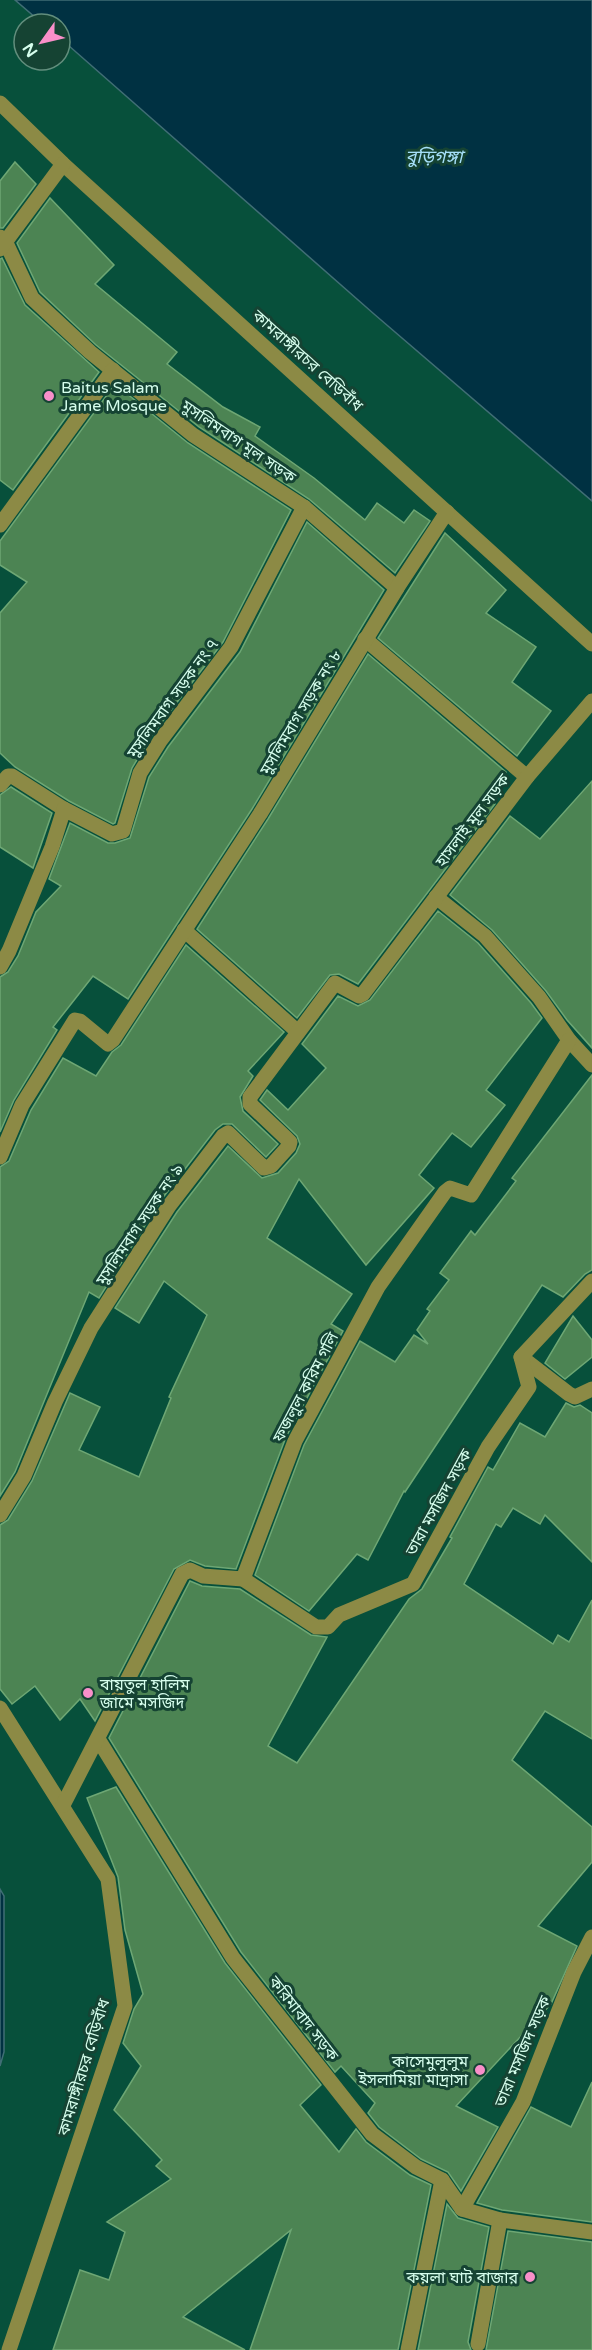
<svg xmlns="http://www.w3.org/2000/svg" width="592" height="2350" font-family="'Varela Round','Noto Sans Bengali',sans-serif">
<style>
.water{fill:#003142;stroke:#406e75;stroke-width:1.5}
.building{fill:#4c8453;stroke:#6ea774;stroke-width:1.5}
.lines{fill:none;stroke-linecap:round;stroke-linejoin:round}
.minor{stroke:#8c8a45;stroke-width:15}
.poi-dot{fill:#f98fc9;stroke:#154333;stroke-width:2}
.labels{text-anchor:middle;stroke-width:6;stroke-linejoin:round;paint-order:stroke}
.street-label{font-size:16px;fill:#d6feed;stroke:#154333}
.poi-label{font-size:16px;fill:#d6feed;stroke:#154333;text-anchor:start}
.water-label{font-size:18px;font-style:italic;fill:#a6e0fa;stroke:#154333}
</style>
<rect width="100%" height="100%" fill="#07503b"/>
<g class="water">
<polygon points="15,0 592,0 592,501 374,314 60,38 60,24 43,24"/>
<polygon points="0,1889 4,1896 4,2052 0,2066"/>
</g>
<g class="building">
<polygon points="15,162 36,184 3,228 0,228 0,181"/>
<polygon points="50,198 114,265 95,284 177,352 167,364 223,407 260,427 255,436 314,478 365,520 377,503 404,523 414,510 430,521 395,573 309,499 199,427 96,345 40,292 17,243"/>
<polygon points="2,258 25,305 99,372 13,490 0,480 0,259"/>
<polygon points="115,384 188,443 291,510 223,642 152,735 132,768 115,823 113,824 69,801 15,767 0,753 0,613 27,582 0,565 0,541"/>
<polygon points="307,522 384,590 252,809 128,999 93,976 53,1027 57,1030 14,1100 0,1132 0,977 8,972 18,956 36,912 61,886 49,879 70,823 108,843 115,843 130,838 149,777 168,747 240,652"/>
<polygon points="445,533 506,590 486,613 536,647 512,682 551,711 517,756 378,638"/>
<polygon points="368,654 506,772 486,797 495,804 358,984 339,974 330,975 297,1018 197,929 268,819"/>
<polygon points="592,781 592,1048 567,1020 546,991 492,930 450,895 510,816 540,839"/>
<polygon points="11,787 52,813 33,868 0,847 0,795"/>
<polygon points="438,911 478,943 531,1003 542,1018 486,1090 505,1105 471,1147 452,1133 419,1175 434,1188 366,1265 299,1179 267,1238 352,1294 331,1324 343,1331 286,1437 236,1569 205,1566 190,1560 174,1569 95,1721 80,1699 60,1720 35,1686 12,1704 0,1689 0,1525 8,1520 32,1481 70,1393 100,1407 79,1450 139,1477 171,1398 169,1397 207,1315 164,1281 139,1323 115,1308 177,1212 228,1146 262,1178 278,1173 296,1153 300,1144 297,1136 260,1100 267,1090 288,1110 326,1068 302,1044 338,996 358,1006 370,1000"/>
<polygon points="186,945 284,1032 248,1071 253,1076 240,1097 243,1111 278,1144 266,1157 232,1124 223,1124 215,1130 161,1200 99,1298 89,1292 15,1472 0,1496 0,1167 9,1161 31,1110 63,1058 96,1076 112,1052 121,1045"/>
<polygon points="592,1075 592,1270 585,1274 563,1297 542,1285 405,1492 404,1491 368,1560 357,1554 309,1611 255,1575 304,1445 360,1341 395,1362 414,1335 428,1344 417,1330 430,1311 427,1309 449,1280 440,1273 471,1231 475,1235 516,1181 512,1178"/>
<polygon points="573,1316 592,1340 592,1357 565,1379 545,1363"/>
<polygon points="566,1403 574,1407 580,1405 592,1413 592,1562 545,1515 540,1524 513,1508 501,1527 496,1524 464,1584 553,1644 558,1635 569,1642 592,1600 592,1739 545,1711 512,1760 592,1827 592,1862 538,1926 577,1946 551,2004 456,2106 498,2127 461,2191 448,2172 421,2159 379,2127 368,2113 375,2103 341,2066 335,2072 241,1952 109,1738 190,1581 202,1586 240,1589 311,1635 327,1637 268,1746 297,1763 409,1599 422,1589 452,1538 450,1537 488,1467 493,1470 520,1423 545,1437"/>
<polygon points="116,1787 225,1963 321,2085 300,2105 339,2152 356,2129 366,2142 410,2175 431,2185 398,2350 250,2350 291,2230 183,2317 245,2350 53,2350 80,2270 109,2280 125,2232 107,2222 171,2179 156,2166 162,2160 114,2110 141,2066 123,2043 134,2009 143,1994 125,1930 118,1877 87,1798"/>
<polygon points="592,2082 592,2222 502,2210 477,2203 531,2107 571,2127"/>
<polygon points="447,2204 458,2218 489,2227 468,2342 471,2350 418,2350"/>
<polygon points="508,2231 592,2242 592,2350 486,2350"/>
</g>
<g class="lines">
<g class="minor">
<polyline points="0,103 63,164 592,644"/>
<polyline points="0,237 6,243 32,298 90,352 193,435 304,507 397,588"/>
<polyline points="0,249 63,164"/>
<polyline points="0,525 113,370"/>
<polyline points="365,639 527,777"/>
<polyline points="0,785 8,776 12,776 64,809"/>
<polyline points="436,897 485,936 539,997 569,1040 592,1065"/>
<polyline points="184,930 298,1032"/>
<polyline points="0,967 9,951 52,847 64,809 112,834 123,831 140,773 160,741 231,647 304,507"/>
<polyline points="0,1157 22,1105 75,1020 80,1021 108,1044 113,1040 260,814 397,588 447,512"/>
<polyline points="521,1357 569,1394 575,1397 592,1389"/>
<polyline points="0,1515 24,1476 55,1402 91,1328 169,1206 223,1136 228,1133 264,1168 271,1166 289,1146 290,1142 287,1139 250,1104 250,1097 335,983 359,996 363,994 527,777 592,701"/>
<polyline points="243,1579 316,1627 328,1627 339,1615 413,1584 488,1447 529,1387 521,1357 592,1281"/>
<polyline points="0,1708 108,1879 125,2006 9,2350"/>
<polyline points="98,1739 233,1958 372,2134 416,2167 442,2180 462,2209 500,2220 592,2232"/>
<polyline points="63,1805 182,1574 190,1570 203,1576 243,1579 295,1441 378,1287 445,1192 450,1188 471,1195 569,1040"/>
<polyline points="462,2209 523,2102 574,1972 592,1937"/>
<polyline points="478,2344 500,2220"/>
<polyline points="408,2350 442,2180"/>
</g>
</g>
<g class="poi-dot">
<circle cx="49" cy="396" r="6"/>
<circle cx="88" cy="1693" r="6"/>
<circle cx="480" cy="2070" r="6"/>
<circle cx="530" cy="2277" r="6"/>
</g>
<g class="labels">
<g class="street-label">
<text transform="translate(308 360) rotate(42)" y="6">কামরাঙ্গীরচর বেড়িবাঁধ</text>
<text transform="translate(239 441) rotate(34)" y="6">মুসলিমবাগ মূল সড়ক</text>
<text transform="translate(172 698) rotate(-54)" y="6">মুসলিমবাগ সড়ক নং ৭</text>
<text transform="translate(300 712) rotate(-59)" y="6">মুসলিমবাগ সড়ক নং ৮</text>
<text transform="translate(472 820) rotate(-53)" y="6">হাসলাই মূল সড়ক</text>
<text transform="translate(139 1224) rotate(-56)" y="6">মুসলিমবাগ সড়ক নং ৯</text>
<text transform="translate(305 1387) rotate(-62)" y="6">ফজলুল করিম গলি</text>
<text transform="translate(438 1502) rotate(-61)" y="6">তারা মসজিদ সড়ক</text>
<text transform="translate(304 2018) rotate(52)" y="6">করিমাবাদ সড়ক</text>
<text transform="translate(522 2051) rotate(-67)" y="6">তারা মসজিদ সড়ক</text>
<text transform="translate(83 2067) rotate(-73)" y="6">কামরাঙ্গীরচর বেড়িবাঁধ</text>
</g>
<g class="poi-label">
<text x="61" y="393">Baitus Salam<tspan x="61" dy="18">Jame Mosque</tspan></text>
<text x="100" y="1690">বায়তুল হালিম<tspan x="100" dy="18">জামে মসজিদ</tspan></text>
<text x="468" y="2067" text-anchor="end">কাসেমুলুলুম<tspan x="468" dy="18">ইসলামিয়া মাদ্রাসা</tspan></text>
<text x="518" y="2283" text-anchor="end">কয়লা ঘাট বাজার</text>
</g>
<g class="water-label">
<text x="434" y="163">বুড়িগঙ্গা</text>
</g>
</g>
<g transform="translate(42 42) rotate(236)"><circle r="28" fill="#154333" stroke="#628e7d" stroke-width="1.5"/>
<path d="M0-4.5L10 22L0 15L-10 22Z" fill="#f98fc9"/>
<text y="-9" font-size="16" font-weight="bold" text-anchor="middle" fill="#d6feed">N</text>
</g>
</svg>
